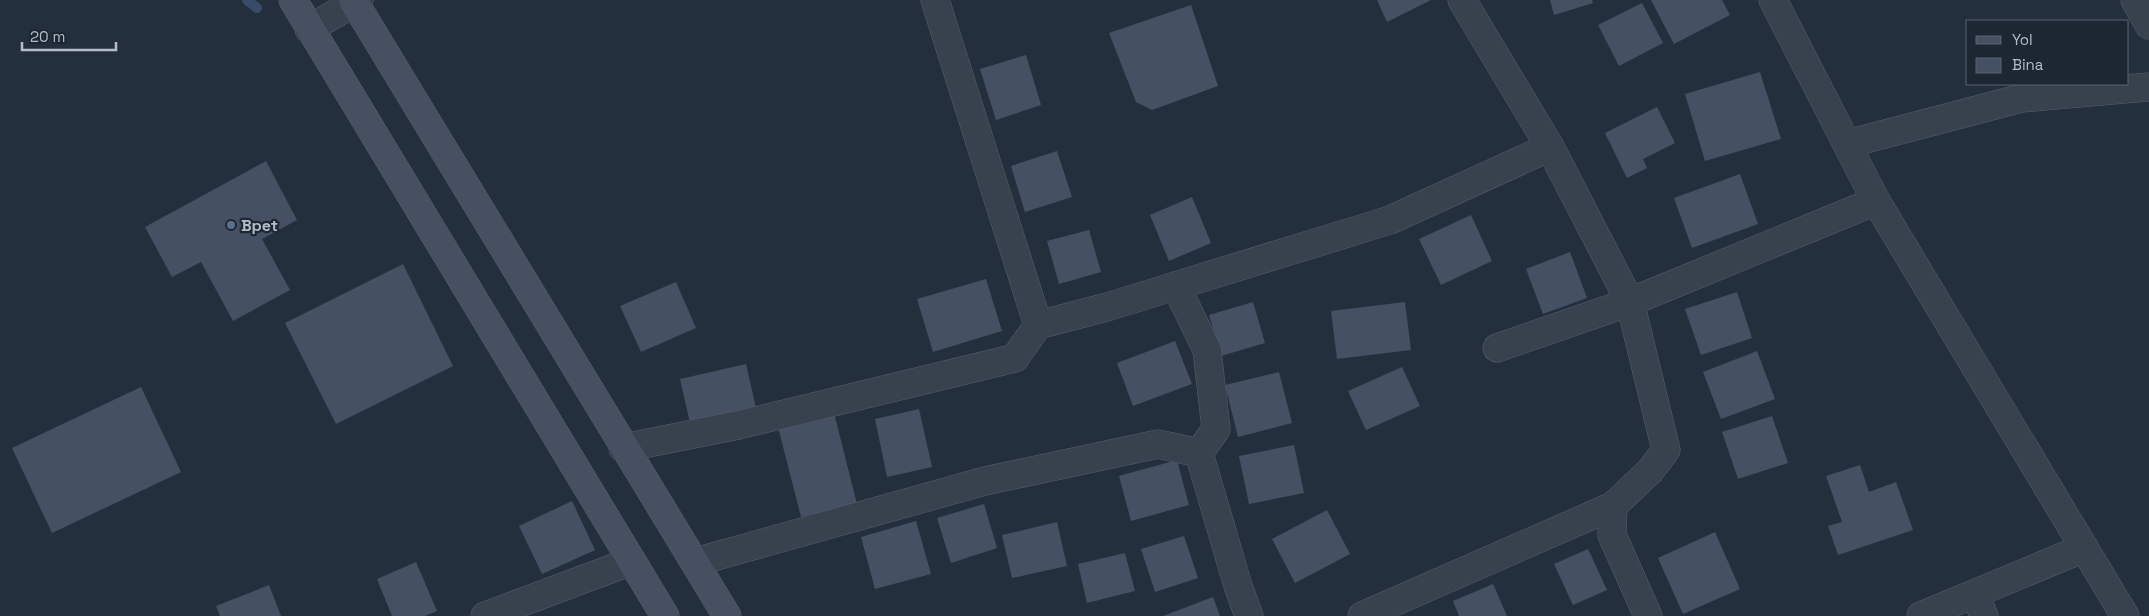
<svg xmlns="http://www.w3.org/2000/svg" width="2149" height="616" font-family="'Space Grotesk',sans-serif">
<style>
.lines{fill:none;stroke-linecap:round;stroke-linejoin:round}
.stream{stroke:#394c67;stroke-width:10}
.building{fill:#455162}
.minor-casing{stroke:#565f6c;stroke-width:29}
.secondary-casing{stroke:#565f6c;stroke-width:29}
.minor{stroke:#38414e;stroke-width:28}
.secondary{stroke:#465061;stroke-width:28}
.service-dot{fill:#5c6f8a;stroke:#1d2633;stroke-width:2}
.labels{text-anchor:middle;stroke-width:4.5;stroke-linejoin:round;paint-order:stroke}
.poi-label{font-size:16px;font-weight:bold;fill:#b4bcc9;stroke:#1d2633;text-anchor:start}
</style>
<rect width="100%" height="100%" fill="#242f3e"/>
<g class="lines">
<polyline class="stream" points="247,0 257,8"/>
</g>
<g class="building">
<polygon points="1377,0 1431,0 1387,22"/>
<polygon points="1550,0 1592,0 1593,3 1554,15"/>
<polygon points="1651,0 1722,0 1730,15 1674,44"/>
<polygon points="1642,3 1663,43 1619,66 1598,25"/>
<polygon points="1191,5 1218,86 1152,110 1136,102 1109,33"/>
<polygon points="1026,55 1041,105 996,120 980,69"/>
<polygon points="1760,72 1781,139 1705,161 1685,94"/>
<polygon points="1657,107 1675,143 1643,159 1647,168 1627,178 1605,133"/>
<polygon points="1057,151 1072,197 1025,212 1011,166"/>
<polygon points="266,161 297,220 262,239 290,290 233,321 201,262 172,277 145,227"/>
<polygon points="1740,174 1758,224 1692,248 1674,198"/>
<polygon points="1192,197 1211,243 1169,261 1150,215"/>
<polygon points="1471,215 1492,261 1441,285 1419,239"/>
<polygon points="1089,230 1101,272 1059,284 1047,241"/>
<polygon points="1570,252 1587,298 1543,314 1526,269"/>
<polygon points="403,264 453,366 336,424 285,323"/>
<polygon points="986,279 1002,331 933,352 917,299"/>
<polygon points="676,282 696,328 641,352 620,306"/>
<polygon points="1737,292 1752,338 1701,355 1685,309"/>
<polygon points="1253,302 1265,343 1221,356 1209,315"/>
<polygon points="1405,302 1411,350 1337,359 1331,311"/>
<polygon points="1175,341 1192,384 1133,406 1117,363"/>
<polygon points="1757,351 1775,399 1721,419 1703,372"/>
<polygon points="746,364 756,408 690,423 680,379"/>
<polygon points="1402,367 1420,406 1366,430 1348,391"/>
<polygon points="1279,372 1292,423 1238,437 1225,385"/>
<polygon points="141,387 181,472 52,533 12,448"/>
<polygon points="919,409 932,467 887,477 875,419"/>
<polygon points="834,413 857,504 801,517 778,427"/>
<polygon points="1772,416 1788,463 1738,479 1722,432"/>
<polygon points="1294,445 1304,493 1249,504 1239,456"/>
<polygon points="1177,460 1189,505 1131,521 1119,476"/>
<polygon points="1860,465 1869,492 1896,482 1913,530 1838,555 1828,526 1842,522 1826,476"/>
<polygon points="572,501 595,550 542,574 519,526"/>
<polygon points="984,504 997,548 951,563 937,518"/>
<polygon points="1327,510 1350,554 1295,583 1272,539"/>
<polygon points="916,521 931,574 875,589 861,537"/>
<polygon points="1057,522 1067,566 1012,578 1002,535"/>
<polygon points="1715,532 1740,589 1683,614 1658,558"/>
<polygon points="1184,536 1198,578 1155,592 1141,549"/>
<polygon points="1588,549 1607,590 1573,605 1554,564"/>
<polygon points="1125,553 1135,591 1087,603 1078,564"/>
<polygon points="416,562 437,611 425,616 392,616 377,579"/>
<polygon points="1493,584 1507,616 1459,616 1453,601"/>
<polygon points="269,585 281,616 220,616 216,606"/>
<polygon points="1213,597 1220,616 1163,616"/>
</g>
<g class="lines">
<g class="minor-casing">
<g id="minor">
<polyline points="935,0 1038,325"/>
<polyline points="1462,0 1550,147 1630,302 1666,450 1650,471 1613,506 1612,535 1648,616"/>
<polyline points="1773,0 1876,201 2125,616"/>
<polyline points="2135,0 2149,25"/>
<polyline points="309,29 359,0"/>
<polyline points="1847,144 2022,98 2149,87"/>
<polyline points="1176,286 1207,350 1216,429 1199,453"/>
<polyline points="1497,348 1630,302 1876,201"/>
<polyline points="623,448 739,425 1015,358 1038,325 1107,307 1390,220 1550,147"/>
<polyline points="695,562 985,481 1158,444 1199,453 1238,586 1249,616"/>
<polyline points="1975,594 1984,616"/>
<polyline points="485,616 632,561"/>
<polyline points="1362,616 1613,506"/>
<polyline points="1921,616 2084,548"/>
</g>
</g>
<g class="secondary-casing">
<g id="secondary">
<polyline points="293,0 665,616"/>
<polyline points="353,0 727,616"/>
</g>
</g>
<use href="#minor" class="minor"/>
<use href="#secondary" class="secondary"/>
</g>
<circle class="service-dot" cx="231" cy="225" r="5"/>
<g class="labels">
<g class="poi-label">
<text x="241" y="231">Bpet</text>
</g>
</g>
<rect x="1966" y="20" width="162" height="65" fill="#1d2633" stroke="#59626f"/>
<rect x="1976" y="36" width="25" height="8" fill="#465061" stroke="#59626f"/>
<text x="2012" y="45" font-size="15" fill="#b4bcc9">Yol</text>
<rect x="1976" y="58" width="25" height="15" fill="#455162" stroke="#59626f"/>
<text x="2012" y="70" font-size="15" fill="#b4bcc9">Bina</text>
<path d="M22 42v8h94v-8" fill="none" stroke="#b4bcc9" stroke-width="2.5"/>
<text x="30" y="42" font-size="15" fill="#b4bcc9" stroke="#1d2633" stroke-width="4" paint-order="stroke">20 m</text>
</svg>
